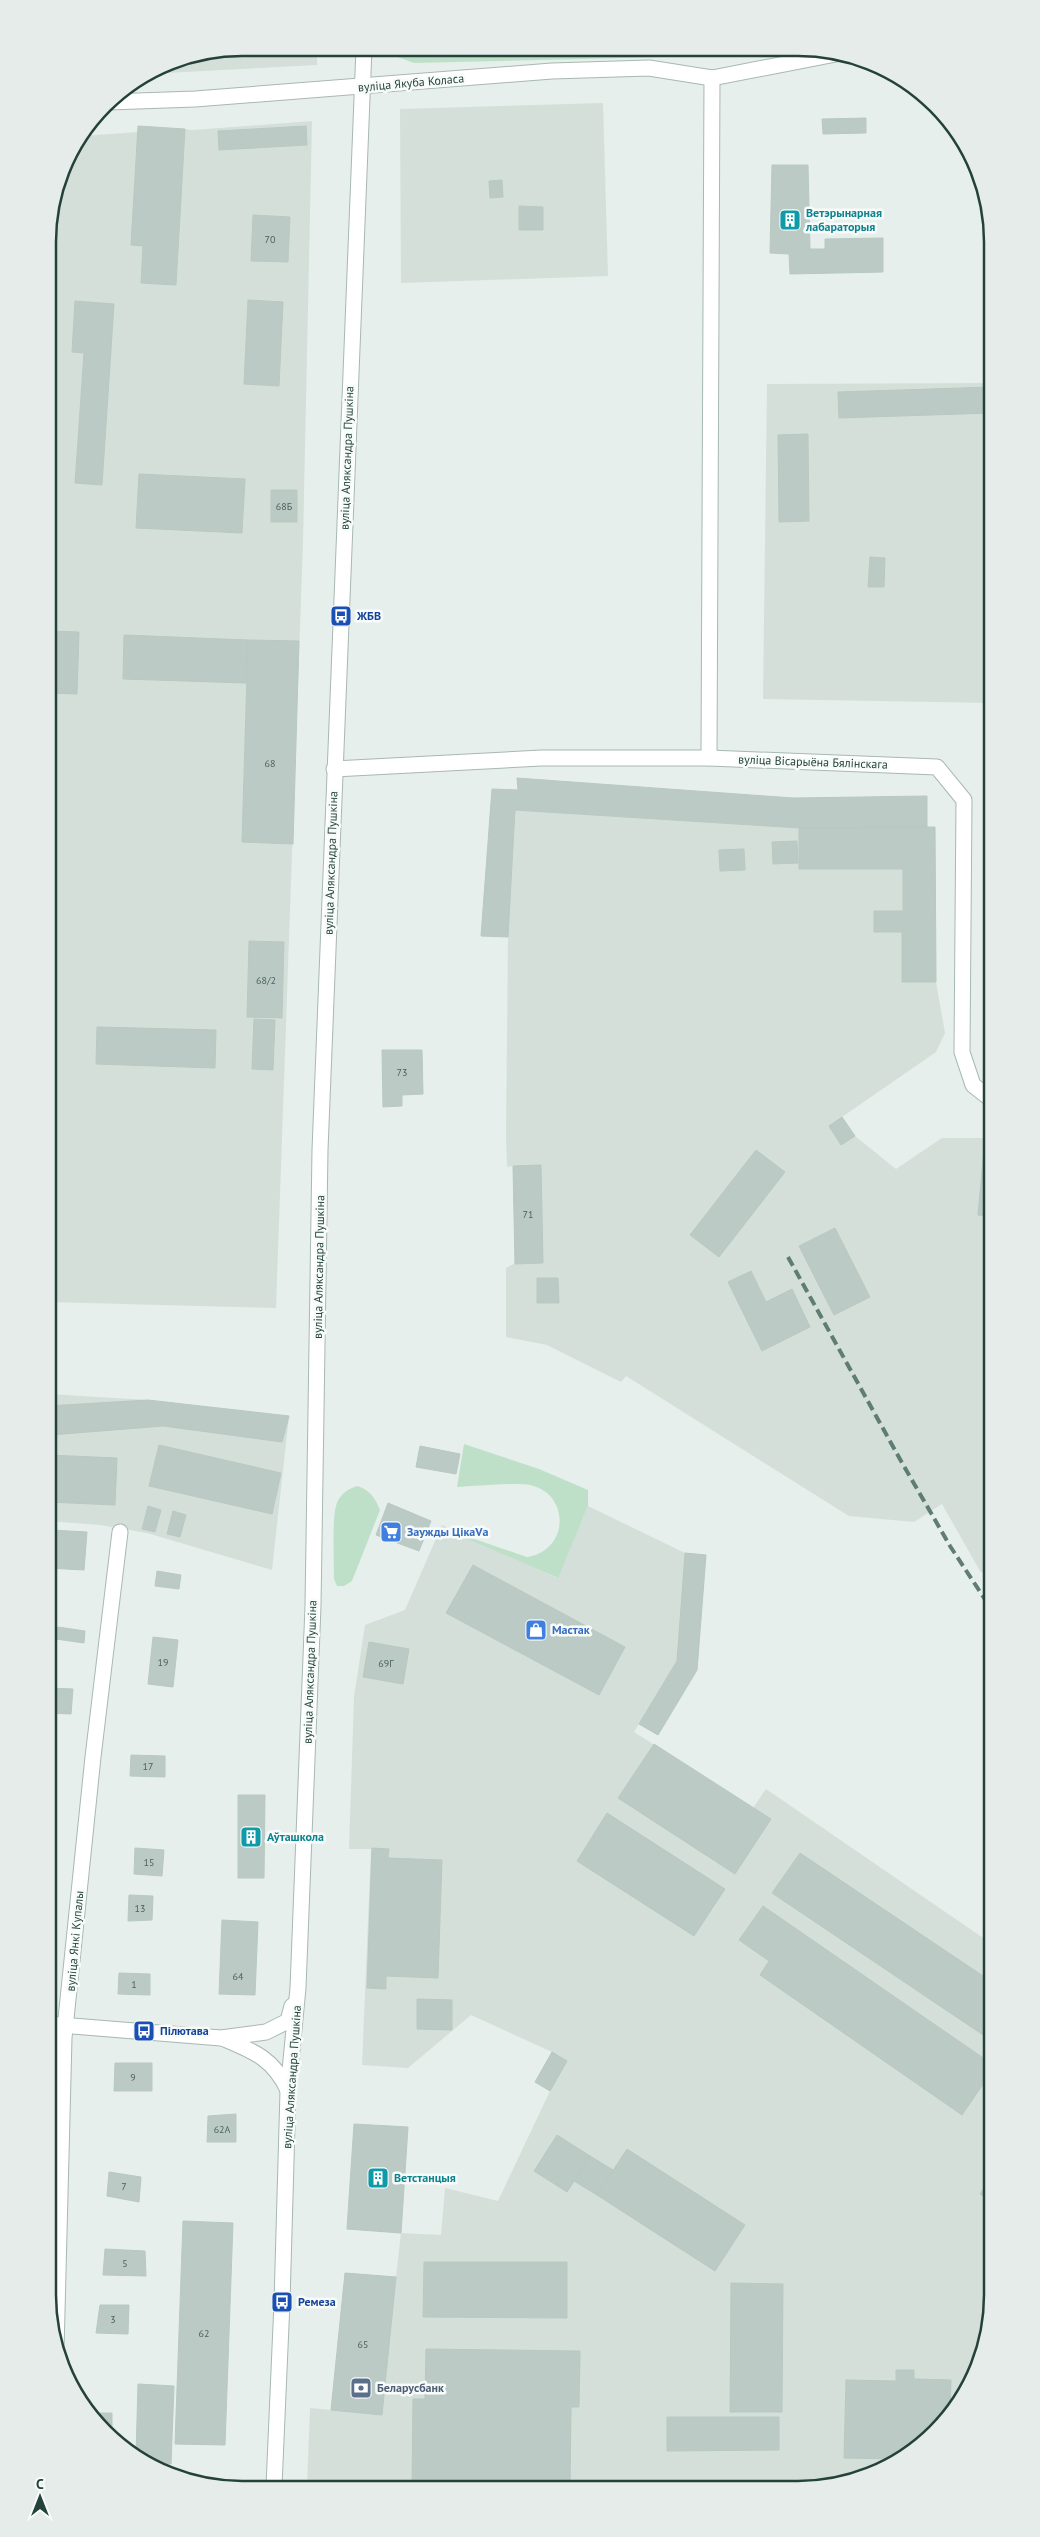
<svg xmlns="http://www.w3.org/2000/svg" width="1040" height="2537" font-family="'PT Sans',sans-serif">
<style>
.built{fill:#d4dfda}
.green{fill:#bfe0c8}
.building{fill:#bbcac4;stroke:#b8c9c2}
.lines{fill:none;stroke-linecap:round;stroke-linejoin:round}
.minor-casing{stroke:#a8b8b2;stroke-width:17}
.minor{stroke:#fff;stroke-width:15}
.rail{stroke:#5f7d75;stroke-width:4;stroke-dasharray:10 5;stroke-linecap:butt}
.labels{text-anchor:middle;stroke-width:5;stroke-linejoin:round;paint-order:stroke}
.number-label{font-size:10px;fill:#4a645c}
.street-label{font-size:12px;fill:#24423a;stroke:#f7fbf9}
.culture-label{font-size:12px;font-weight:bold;fill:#0d838f;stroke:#f7fbf9;text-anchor:start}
.transit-label{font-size:12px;font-weight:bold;fill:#164399;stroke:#f7fbf9;text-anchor:start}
.shop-label{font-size:12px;font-weight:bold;fill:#366cbe;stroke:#f7fbf9;text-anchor:start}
.service-label{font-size:12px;font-weight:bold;fill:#4e5e75;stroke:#f7fbf9;text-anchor:start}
.rim{fill:none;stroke:#24423a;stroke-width:2.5}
</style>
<rect width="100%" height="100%" fill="#e6efeb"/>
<g class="built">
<polygon points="242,48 317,48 317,65 148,74 168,62"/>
<polygon points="603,103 608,276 401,283 400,109"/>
<polygon points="312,121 303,542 276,1308 48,1302 48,229 68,156 83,136 138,132 138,126 193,130"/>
<polygon points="992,383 992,703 763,699 767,384"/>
<polygon points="515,810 799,828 935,827 936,982 945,1033 936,1052 842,1117 855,1136 896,1169 942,1138 992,1138 992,1579 980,1571 942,1504 914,1522 849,1516 626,1376 621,1382 547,1345 506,1337 506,1268 515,1263 513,1166 507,1167 506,1135 508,937"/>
<polygon points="48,1394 148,1400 289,1416 272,1570 147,1533 100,1525 48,1521"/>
<polygon points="588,1506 685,1553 706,1555 697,1670 658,1735 639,1724 634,1732 753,1808 766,1789 992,1944 992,2308 978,2369 952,2414 906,2457 848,2483 798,2489 307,2486 310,2408 331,2410 345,2273 396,2277 401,2233 441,2235 445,2188 498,2201 550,2091 535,2082 552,2052 471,2015 408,2068 362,2065 371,1849 349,1849 354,1697 365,1625 405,1610 442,1525 557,1578"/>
</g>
<g class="green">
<polygon points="386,48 770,51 743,55 414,63 392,55"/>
<path d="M 464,1444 L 539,1469 L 588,1490 L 588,1506 L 558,1578 L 445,1529 L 527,1557 C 569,1551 571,1494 530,1485 C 515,1482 475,1486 457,1487 Z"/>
<path d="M 358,1486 C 371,1491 375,1498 380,1510 L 352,1581 L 344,1586 L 337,1586 L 334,1579 C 334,1562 332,1520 336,1506 C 338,1496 348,1488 358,1486 Z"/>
</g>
<g class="building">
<polygon points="866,118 866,133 823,134 822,119"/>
<polygon points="138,126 185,129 176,285 141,283 143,246 131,245"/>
<polygon points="306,126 307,145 219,150 218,131"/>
<polygon points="772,165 808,165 810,249 825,249 825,239 883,238 883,272 790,274 789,254 770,253"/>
<polygon points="502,180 503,197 490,198 489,181"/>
<polygon points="519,206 543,207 543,230 519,230"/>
<polygon points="253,215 290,217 288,262 251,261"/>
<polygon points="248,300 283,302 279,386 244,384"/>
<polygon points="75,301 114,304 102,485 75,483 84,353 72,352"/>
<polygon points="992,387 992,413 839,418 838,392"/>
<polygon points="808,434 809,521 779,522 778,435"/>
<polygon points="139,474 245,479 242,533 136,528"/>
<rect x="271" y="490" width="26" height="32"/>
<polygon points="870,557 885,558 884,587 868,587"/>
<polygon points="48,631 79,632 77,694 48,693"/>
<polygon points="124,635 248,640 246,683 123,679"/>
<polygon points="248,640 299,641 293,844 242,842"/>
<polygon points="517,778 793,798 927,796 927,827 799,828 515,810 508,937 481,936 492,789 518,790"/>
<polygon points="927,827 935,827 936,982 902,982 902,932 874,932 874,911 903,911 903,869 799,869 799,828"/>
<polygon points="797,841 798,863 773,864 772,842"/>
<polygon points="744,849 745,870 720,871 719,850"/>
<polygon points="249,941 284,942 282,1018 247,1017"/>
<polygon points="254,1019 275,1020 273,1070 252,1069"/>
<polygon points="97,1027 216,1030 215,1068 96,1064"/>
<polygon points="382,1050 422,1050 423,1094 402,1095 402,1106 383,1107"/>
<polygon points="842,1117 855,1136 841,1145 829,1126"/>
<polygon points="985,1139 992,1140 992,1216 978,1215"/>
<polygon points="756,1150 785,1172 719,1257 690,1235"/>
<polygon points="541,1165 543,1263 515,1264 513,1166"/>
<polygon points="835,1228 870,1297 834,1315 799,1246"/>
<polygon points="751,1271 766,1302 792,1289 810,1327 762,1351 728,1282"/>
<polygon points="537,1278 558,1278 559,1303 537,1303"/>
<polygon points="148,1400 289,1416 282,1442 163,1426 51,1435 48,1406"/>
<polygon points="159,1445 281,1473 272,1514 149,1486"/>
<polygon points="420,1446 460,1454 456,1474 416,1467"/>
<polygon points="48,1455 117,1458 115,1505 48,1502"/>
<polygon points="388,1503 431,1521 419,1551 376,1535"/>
<polygon points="148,1506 161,1510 155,1532 142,1529"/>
<polygon points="173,1511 186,1515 180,1537 167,1534"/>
<polygon points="51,1530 87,1532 84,1570 48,1568"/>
<polygon points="685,1553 706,1555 697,1670 658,1735 639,1724 677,1661"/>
<polygon points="473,1565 625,1647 599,1695 446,1613"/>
<polygon points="157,1571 181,1575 179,1589 155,1586"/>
<polygon points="58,1627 85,1631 84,1643 56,1639"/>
<polygon points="153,1637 178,1640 173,1687 148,1684"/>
<polygon points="369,1642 409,1649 403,1684 363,1677"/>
<polygon points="48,1688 73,1689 71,1714 48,1713"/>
<polygon points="654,1744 771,1819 735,1874 618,1798"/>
<polygon points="131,1755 165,1756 165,1777 130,1776"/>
<polygon points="238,1795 265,1795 264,1878 238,1878"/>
<polygon points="607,1813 725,1889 694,1936 577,1861"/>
<polygon points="48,1824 53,1825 50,1853 48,1853"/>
<polygon points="135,1848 164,1850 162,1876 134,1874"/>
<polygon points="372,1848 389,1849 388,1858 442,1860 438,1978 386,1976 386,1989 367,1988"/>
<polygon points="800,1853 992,1982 992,2041 772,1893"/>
<polygon points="129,1895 153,1896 152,1920 128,1921"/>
<polygon points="763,1906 992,2064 992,2071 962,2115 760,1975 769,1961 739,1940"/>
<polygon points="222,1920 258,1922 255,1995 219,1994"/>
<polygon points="119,1973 150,1974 150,1995 118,1994"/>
<polygon points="417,1999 452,2000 452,2030 417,2029"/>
<polygon points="552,2052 567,2061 550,2091 535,2082"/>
<polygon points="115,2063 152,2063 152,2091 114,2091"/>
<polygon points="236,2114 236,2142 207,2142 208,2116"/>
<polygon points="354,2124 408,2127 401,2233 347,2229"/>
<polygon points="557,2135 590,2156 567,2192 534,2171"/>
<polygon points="627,2149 745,2225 715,2271 597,2195"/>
<polygon points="590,2156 613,2170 597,2195 574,2181"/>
<polygon points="109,2172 141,2177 139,2202 107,2196"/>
<polygon points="992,2176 992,2202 980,2194"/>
<polygon points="183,2221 233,2223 225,2445 175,2444"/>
<polygon points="105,2249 145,2251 146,2276 103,2275"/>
<polygon points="424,2262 567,2262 567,2318 423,2317"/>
<polygon points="345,2273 396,2277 382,2415 331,2410"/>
<polygon points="731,2283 783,2284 782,2412 730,2412"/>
<polygon points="100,2305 129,2305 128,2334 96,2333"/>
<polygon points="426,2349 580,2351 579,2407 571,2407 570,2488 412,2487 413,2399 425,2399"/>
<polygon points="896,2370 914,2370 914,2379 951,2380 950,2415 901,2459 844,2458 846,2380 896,2381"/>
<polygon points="138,2384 174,2386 171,2464 146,2463 136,2456"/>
<polygon points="90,2413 112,2413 112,2439"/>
<polygon points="667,2417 779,2417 779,2450 667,2451"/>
</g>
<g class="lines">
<g class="minor-casing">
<g id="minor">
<polyline points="109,102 195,99 552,71 649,68 712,78 841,53"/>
<polyline points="709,758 712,78"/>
<polyline points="334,769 541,758 709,758 937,767 964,800 962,1052 973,1085 992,1100"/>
<polyline points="48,2024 221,2038 266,2032 288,2021 292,2006"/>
<path d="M 222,2038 C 253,2051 273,2058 288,2090"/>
<polyline points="56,2351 64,2038 93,1757 120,1532"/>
<polyline points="274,2486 282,2302 288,2091 298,1988 313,1606 320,1150 364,48"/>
</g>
</g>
<use href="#minor" class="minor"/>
<polyline class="rail" points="788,1257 901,1461 950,1546 992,1610"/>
</g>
<defs>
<g id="building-square" transform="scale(1.125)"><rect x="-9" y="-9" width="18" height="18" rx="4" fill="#0f9aa8" stroke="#f7fbf9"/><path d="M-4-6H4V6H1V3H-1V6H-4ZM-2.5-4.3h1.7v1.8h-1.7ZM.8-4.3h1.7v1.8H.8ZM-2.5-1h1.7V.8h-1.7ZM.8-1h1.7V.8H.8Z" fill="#fff"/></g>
<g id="bus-square" transform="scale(1.125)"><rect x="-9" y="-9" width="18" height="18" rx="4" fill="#1a4fb4" stroke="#f7fbf9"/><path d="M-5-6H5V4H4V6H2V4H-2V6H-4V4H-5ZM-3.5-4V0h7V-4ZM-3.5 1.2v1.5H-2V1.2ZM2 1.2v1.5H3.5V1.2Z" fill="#fff"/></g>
<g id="supermarket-square" transform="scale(1.125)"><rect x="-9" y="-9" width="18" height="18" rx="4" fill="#3f7fe0" stroke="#f7fbf9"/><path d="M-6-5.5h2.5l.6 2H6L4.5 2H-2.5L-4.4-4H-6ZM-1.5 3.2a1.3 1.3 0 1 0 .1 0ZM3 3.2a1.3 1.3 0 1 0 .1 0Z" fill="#fff"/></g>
<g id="shop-square" transform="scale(1.125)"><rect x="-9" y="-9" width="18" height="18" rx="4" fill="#3f7fe0" stroke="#f7fbf9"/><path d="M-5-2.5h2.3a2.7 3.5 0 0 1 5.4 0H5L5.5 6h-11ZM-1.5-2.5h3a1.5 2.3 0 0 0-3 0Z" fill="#fff"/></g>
<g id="bank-square" transform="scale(1.125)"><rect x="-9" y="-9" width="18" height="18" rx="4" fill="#5c6f8a" stroke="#f7fbf9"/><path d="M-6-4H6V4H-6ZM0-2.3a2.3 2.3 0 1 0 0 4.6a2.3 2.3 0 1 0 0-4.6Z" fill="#fff"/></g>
</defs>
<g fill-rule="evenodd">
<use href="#building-square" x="790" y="220"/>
<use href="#bus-square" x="341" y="616"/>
<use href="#supermarket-square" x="391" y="1532"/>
<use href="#shop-square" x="536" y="1630"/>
<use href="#building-square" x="251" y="1837"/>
<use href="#bus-square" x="144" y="2031"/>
<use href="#building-square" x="378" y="2178"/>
<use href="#bus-square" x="282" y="2302"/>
<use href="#bank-square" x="361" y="2388"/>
</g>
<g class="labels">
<g class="number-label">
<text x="270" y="243">70</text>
<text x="284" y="510">68Б</text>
<text x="270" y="767">68</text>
<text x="266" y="984">68/2</text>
<text x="402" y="1076">73</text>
<text x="528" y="1218">71</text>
<text x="163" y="1666">19</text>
<text x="386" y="1667">69Г</text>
<text x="148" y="1770">17</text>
<text x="149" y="1866">15</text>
<text x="140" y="1912">13</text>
<text x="238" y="1980">64</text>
<text x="134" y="1988">1</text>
<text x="133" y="2081">9</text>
<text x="222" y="2133">62А</text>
<text x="124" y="2190">7</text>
<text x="125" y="2267">5</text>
<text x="113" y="2323">3</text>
<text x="204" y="2337">62</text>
<text x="363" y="2348">65</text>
</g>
<g class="street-label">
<text transform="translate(411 83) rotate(-5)" y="4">вуліца Якуба Коласа</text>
<text transform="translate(347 458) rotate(-88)" y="4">вуліца Аляксандра Пушкіна</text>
<text transform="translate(813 762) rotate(2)" y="4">вуліца Вісарыёна Бялінскага</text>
<text transform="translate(331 863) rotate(-88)" y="4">вуліца Аляксандра Пушкіна</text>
<text transform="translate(319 1267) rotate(-89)" y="4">вуліца Аляксандра Пушкіна</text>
<text transform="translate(310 1672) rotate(-88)" y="4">вуліца Аляксандра Пушкіна</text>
<text transform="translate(75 1941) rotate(-85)" y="4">вуліца Янкі Купалы</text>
<text transform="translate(292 2077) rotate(-86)" y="4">вуліца Аляксандра Пушкіна</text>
</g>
<g class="culture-label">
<text x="806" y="217">Ветэрынарная<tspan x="806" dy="14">лабараторыя</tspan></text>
<text x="267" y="1841">Аўташкола</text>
<text x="394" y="2182">Ветстанцыя</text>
</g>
<g class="transit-label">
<text x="357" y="620">ЖБВ</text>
<text x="160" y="2035">Пілютава</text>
<text x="298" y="2306">Ремеза</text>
</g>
<g class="shop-label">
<text x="407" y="1536">Заужды ЦікаVа</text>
<text x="552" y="1634">Мастак</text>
</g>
<g class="service-label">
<text x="377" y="2392">Беларусбанк</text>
</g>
</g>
<path d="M0 0H1040V2537H0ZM242 56H798A186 186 0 0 1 984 242V2295A186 186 0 0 1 798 2481H242A186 186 0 0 1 56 2295V242A186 186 0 0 1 242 56Z" fill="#e6ecea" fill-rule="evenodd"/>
<path class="rim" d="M242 56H798A186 186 0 0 1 984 242V2295A186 186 0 0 1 798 2481H242A186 186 0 0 1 56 2295V242A186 186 0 0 1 242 56Z"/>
<g transform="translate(40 2497)" stroke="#f7fbf9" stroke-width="4" paint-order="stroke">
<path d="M0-4L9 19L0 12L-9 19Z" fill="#24423a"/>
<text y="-8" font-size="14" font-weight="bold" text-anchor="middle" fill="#24423a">С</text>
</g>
</svg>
